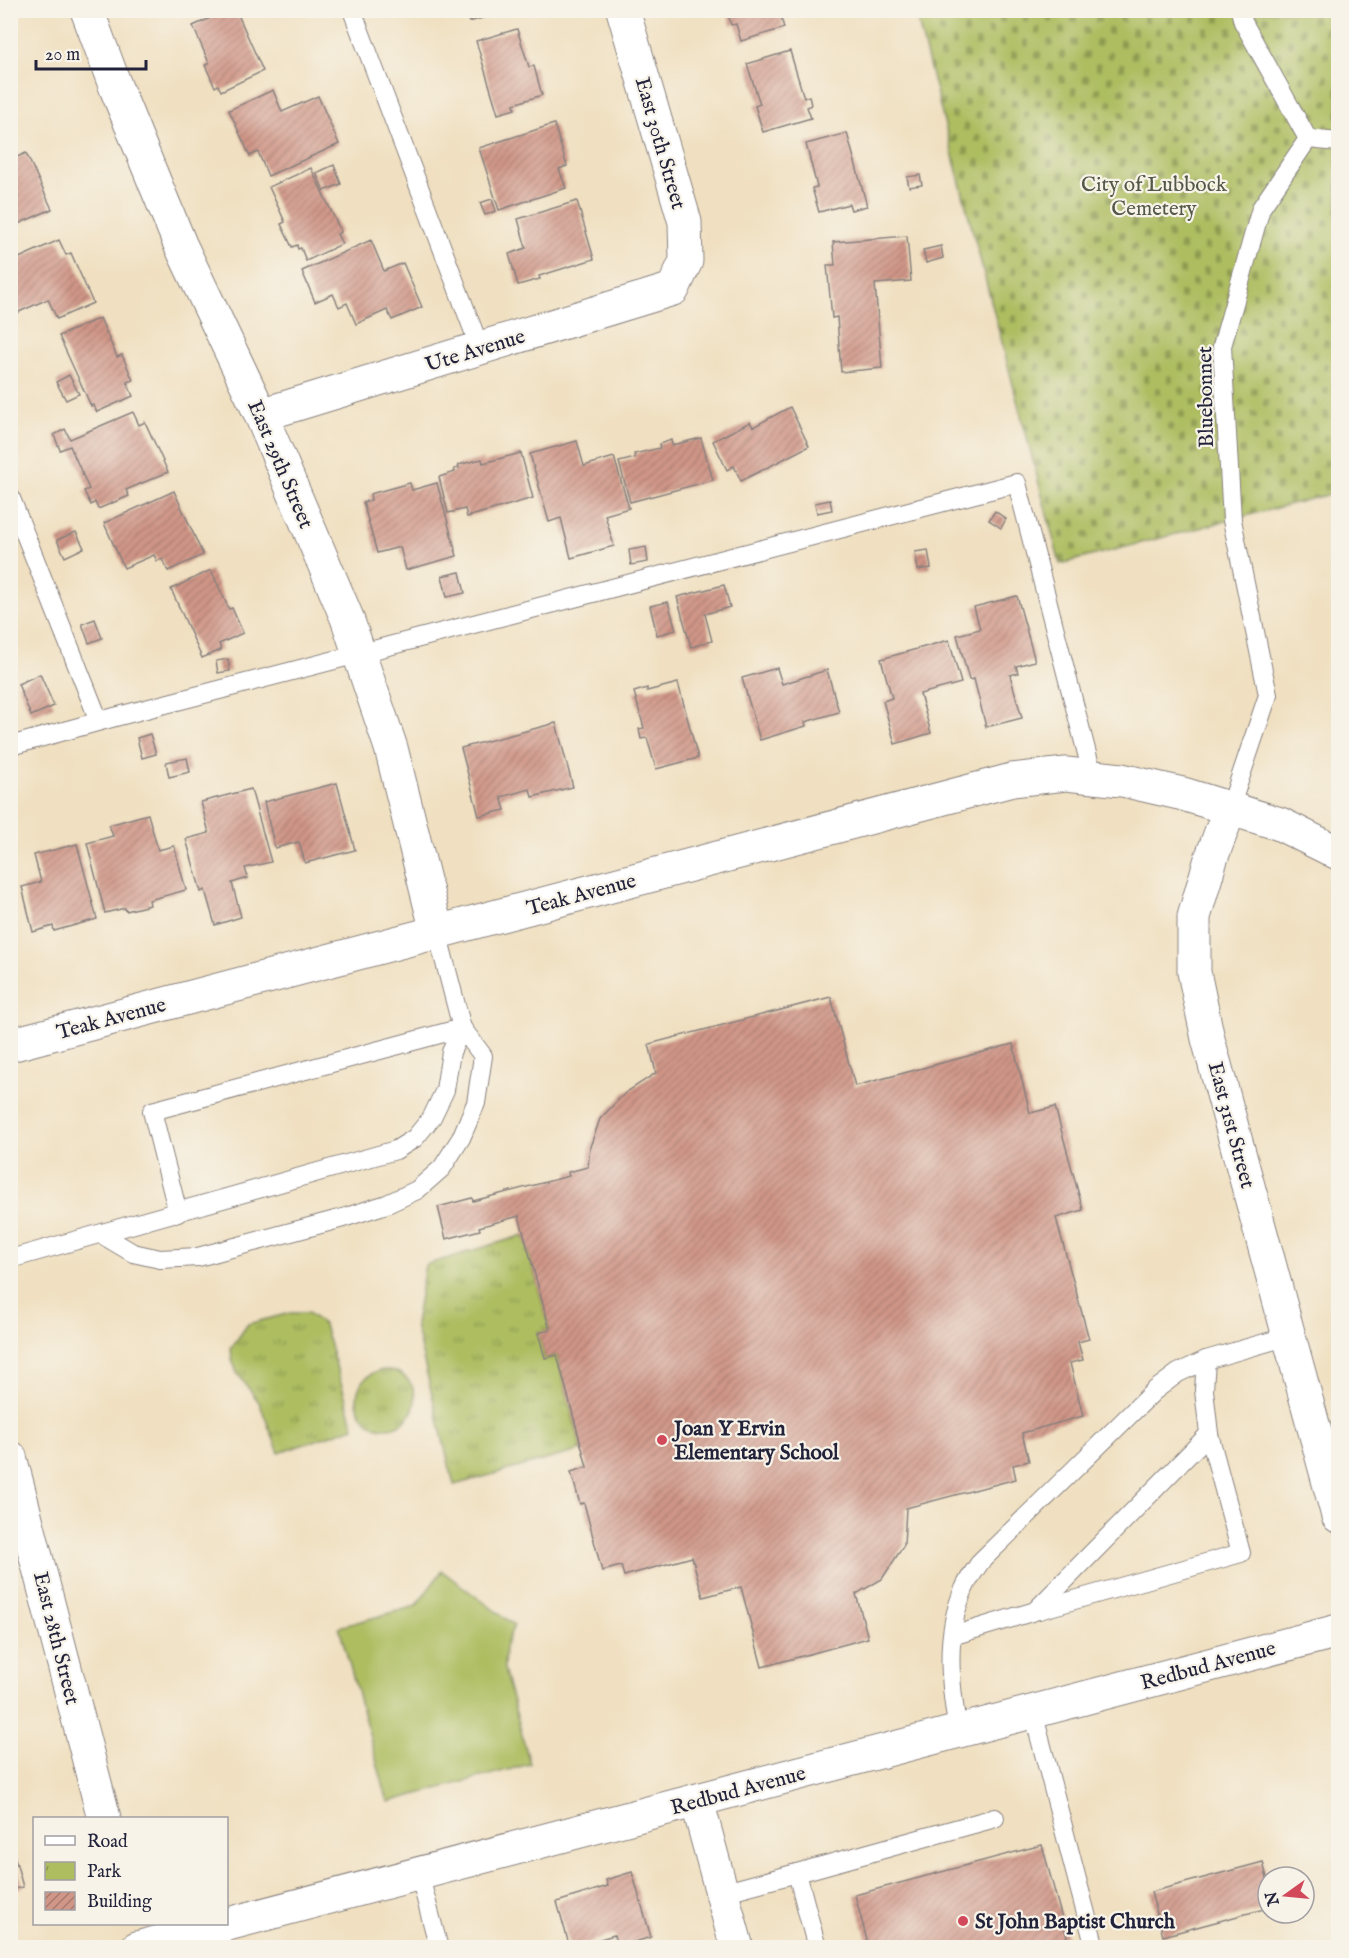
<svg xmlns="http://www.w3.org/2000/svg" width="1349" height="1958" font-family="'IM FELL English',serif">
<style>
.cemetery{fill:url(#cemetery-stones);stroke:#68704e;stroke-width:1.5}
.park{fill:url(#park-tufts);stroke:#68704e;stroke-width:1.5}
.pitch{fill:#adbd60;stroke:#68704e;stroke-width:1.5}
.building{fill:url(#building-hatch)}
.lines{fill:none;stroke-linecap:round;stroke-linejoin:round}
.service-casing{stroke:#89817e;stroke-width:20}
.minor-casing{stroke:#89817e;stroke-width:35}
.service{stroke:#fff;stroke-width:18}
.minor{stroke:#fff;stroke-width:33}
.poi-dot{fill:#d1495b;stroke:#f7f3e8;stroke-width:2}
.labels{text-anchor:middle;stroke-width:4.5;stroke-linejoin:round;paint-order:stroke}
.street-label{font-size:21px;fill:#22223b;stroke:#f7f3e8}
.park-label{font-size:21px;fill:#535848;stroke:#f7f3e8}
.poi-label{font-size:21px;font-weight:bold;fill:#22223b;stroke:#f7f3e8;text-anchor:start}
</style>
<defs>
<pattern id="cemetery-stones" width="16" height="16" patternUnits="userSpaceOnUse" patternTransform="scale(1.5)"><rect width="16" height="16" fill="#adbd60"/><path d="M2 7V4a2 2 0 0 1 4 0v3zM10 15v-3a2 2 0 0 1 4 0v3z" fill="#8c9950"/></pattern>
<pattern id="park-tufts" width="24" height="20" patternUnits="userSpaceOnUse" patternTransform="scale(1.5)"><rect width="24" height="20" fill="#adbd60"/><path d="M3 7l-1-3M5 7V3M7 7l1-3M15 17l-1-3M17 17v-4M19 17l1-3" fill="none" stroke="#8c9950"/></pattern>
<pattern id="building-hatch" width="6" height="6" patternUnits="userSpaceOnUse" patternTransform="scale(1.5)"><rect width="6" height="6" fill="#d09687"/><path d="M-1 1l2-2M0 6l6-6M5 7l2-2" fill="none" stroke="#a87a70"/></pattern>
</defs>
<rect width="100%" height="100%" fill="#f7f3e8"/>
<filter id="ink" filterUnits="userSpaceOnUse"><feTurbulence type="fractalNoise" baseFrequency=".0167" numOctaves="2"/><feDisplacementMap in="SourceGraphic" scale="12" xChannelSelector="R" yChannelSelector="G"/><feConvolveMatrix kernelMatrix="1 2 1 2 8 2 1 2 1" color-interpolation-filters="sRGB"/></filter>
<filter id="wash" filterUnits="userSpaceOnUse"><feTurbulence type="fractalNoise" baseFrequency=".008" numOctaves="4" result="noise"/><feDisplacementMap in="SourceGraphic" scale="24" xChannelSelector="R" yChannelSelector="G"/><feGaussianBlur stdDeviation="1.35" result="paint"/><feColorMatrix in="noise" values="0 0 0 0 0 0 0 0 0 0 0 0 0 0 0 0 0 1.4 0 .05"/><feComposite in="paint" operator="in"/></filter>
<g filter="url(#wash)">
<rect width="100%" height="100%" fill="#f0e0c1"/>
<polygon class="cemetery" points="915,11 1338,11 1338,492 1060,564"/>
<g class="park">
<polygon points="524,1235 550,1330 538,1333 545,1358 557,1355 582,1450 454,1485 415,1325 425,1265"/>
<polygon points="290,1313 308,1313 324,1325 354,1427 279,1453 259,1402 237,1373 232,1359 231,1348 248,1324"/>
<circle cx="386" cy="1399" r="29"/>
</g>
<polygon class="pitch" points="442,1571 514,1625 505,1647 504,1669 530,1764 388,1802 339,1627 416,1606"/>
<g id="blocks">
<g class="building">
<polygon points="228,10 236,10 263,71 221,91 218,85 215,87 205,65 209,63 193,26"/>
<polygon points="465,10 506,10 506,11 469,22"/>
<polygon points="727,10 779,10 784,28 741,41 736,24 731,25"/>
<polygon points="517,29 529,67 534,66 542,95 514,104 515,109 498,114 476,41"/>
<polygon points="790,51 804,98 809,96 811,105 807,107 811,118 763,132 755,106 760,104 747,64"/>
<polygon points="273,90 282,112 318,96 339,144 268,176 258,152 250,156 229,110"/>
<polygon points="10,98 18,116 10,119"/>
<polygon points="10,121 17,137 10,139"/>
<polygon points="554,124 567,166 559,169 566,188 499,210 479,148"/>
<polygon points="847,133 867,206 851,210 849,204 819,212 812,188 817,187 806,144"/>
<polygon points="26,153 52,209 11,227 10,160"/>
<polygon points="334,165 341,184 324,191 316,173"/>
<polygon points="311,168 341,232 337,234 342,244 306,261 301,248 298,249 297,245 292,247 281,224 285,222 269,187"/>
<polygon points="920,175 922,185 909,187 907,177"/>
<polygon points="492,199 496,211 485,215 480,203"/>
<polygon points="577,201 594,259 539,276 540,279 518,285 509,254 526,248 518,219"/>
<polygon points="907,236 911,281 875,284 882,368 841,372 837,317 832,318 827,265 835,265 833,242"/>
<polygon points="59,240 66,255 71,253 93,303 57,319 48,299 12,315 10,262"/>
<polygon points="371,240 384,271 403,263 422,307 392,320 387,310 356,324 347,303 339,307 333,294 315,302 302,271"/>
<polygon points="941,246 943,258 926,263 923,250"/>
<polygon points="100,318 117,357 122,355 133,380 127,382 133,396 97,412 93,405 91,406 59,336"/>
<polygon points="69,375 79,394 66,400 56,382"/>
<polygon points="790,407 809,446 741,481 734,466 727,470 713,441 750,422 753,427"/>
<polygon points="133,412 139,425 145,422 168,472 126,490 129,496 98,509 95,502 91,505 84,491 89,489 70,446 60,450 54,435 65,429 70,439"/>
<polygon points="701,438 713,480 630,502 619,462 635,458 634,454 660,448 659,444 671,440 672,445"/>
<polygon points="577,441 584,466 614,457 629,508 605,515 614,546 571,558 561,518 549,522 530,454"/>
<polygon points="521,453 533,498 467,517 465,509 448,513 439,477 455,472 454,469 459,468 458,465 482,459 483,463"/>
<polygon points="410,483 412,490 437,483 457,556 406,570 400,547 377,553 363,502 371,500 370,494"/>
<polygon points="174,491 203,555 168,571 162,559 157,561 154,555 124,568 104,523"/>
<polygon points="830,500 832,510 817,513 815,503"/>
<polygon points="995,511 1006,519 1001,528 989,520"/>
<polygon points="76,532 84,548 65,557 57,540"/>
<polygon points="646,547 648,562 631,565 629,550"/>
<polygon points="928,550 931,568 918,570 915,552"/>
<polygon points="211,570 229,609 232,608 243,633 219,644 221,650 202,658 171,589"/>
<polygon points="460,572 465,593 447,597 442,576"/>
<polygon points="724,585 730,607 705,614 712,641 691,647 677,597"/>
<polygon points="1017,596 1035,661 1016,666 1018,673 1010,675 1022,718 986,727 974,679 969,680 957,635 980,629 974,607"/>
<polygon points="668,602 676,630 657,635 650,606"/>
<polygon points="95,619 102,638 89,643 82,624"/>
<polygon points="949,640 961,683 920,694 931,733 895,744 883,701 892,698 881,659"/>
<polygon points="228,659 230,671 218,673 216,661"/>
<polygon points="777,668 782,684 827,670 839,712 805,722 806,726 760,740 742,678"/>
<polygon points="40,674 54,706 31,716 18,684"/>
<polygon points="678,683 698,758 656,769 647,738 641,739 639,729 644,728 634,692 647,688 647,691"/>
<polygon points="556,723 573,787 532,797 530,789 501,797 505,810 479,816 461,748"/>
<polygon points="150,734 156,754 142,758 137,738"/>
<polygon points="187,758 190,772 169,777 166,762"/>
<polygon points="337,783 355,850 305,863 299,842 275,848 264,802"/>
<polygon points="251,789 271,862 245,868 248,878 232,883 241,917 215,925 205,890 201,892 186,839 209,833 201,802"/>
<polygon points="148,814 158,850 174,846 186,890 149,900 150,905 126,911 125,908 105,913 87,843 113,836 109,825"/>
<polygon points="77,844 97,919 54,931 53,926 33,932 22,887 41,882 34,855"/>
<polygon points="831,997 855,1086 1013,1044 1030,1113 1055,1107 1083,1210 1056,1218 1089,1339 1078,1342 1083,1360 1070,1363 1083,1416 1022,1433 1029,1461 1013,1465 1016,1479 906,1508 904,1545 882,1579 856,1594 868,1638 762,1667 741,1587 703,1597 692,1557 624,1576 621,1566 602,1571 584,1503 580,1504 571,1472 587,1467 557,1355 545,1358 538,1333 550,1330 519,1216 479,1227 480,1230 446,1239 438,1207 472,1198 473,1201 569,1176 568,1172 588,1167 590,1147 600,1119 625,1093 656,1073 649,1044"/>
<polygon points="10,1840 23,1887 10,1890"/>
<polygon points="1042,1845 1070,1948 869,1948 855,1895"/>
<polygon points="1263,1862 1268,1882 1268,1908 1163,1936 1151,1892"/>
<polygon points="632,1872 651,1937 618,1947 614,1935 570,1948 557,1902 608,1886 606,1880"/>
</g>
</g>
</g>
<g filter="url(#ink)">
<use href="#blocks" fill-opacity="0" stroke="#89817e" stroke-width="1.5"/>
<g class="lines">
<g class="service-casing">
<g id="service">
<polyline points="352,10 480,348"/>
<polyline points="1308,139 1338,142"/>
<polyline points="10,496 99,721"/>
<polyline points="10,746 115,717 1017,483 1093,777"/>
<polyline points="1230,808 1268,695 1232,520 1222,346 1261,208 1308,139 1243,22 1240,10"/>
<polyline points="178,1213 152,1111 462,1028"/>
<polyline points="101,1234 133,1253 160,1259 198,1257 343,1218 387,1204 417,1190 442,1168 461,1138 476,1103 483,1056 462,1028 437,932"/>
<polyline points="10,1259 396,1150 415,1138 432,1117 445,1090 451,1052 462,1028"/>
<polyline points="1039,1610 1241,1553 1209,1434"/>
<polyline points="952,1636 1035,1611 1209,1434 1204,1390 1206,1360"/>
<polyline points="1033,1712 1095,1948"/>
<path d="M 958,1731 C 950,1684 944,1634 964,1589 C 968,1579 975,1570 981,1561 L 1154,1391 L 1178,1373 L 1206,1360 L 1289,1336"/>
<polyline points="419,1873 439,1948"/>
<polyline points="722,1893 797,1873"/>
<polyline points="817,1948 797,1873 995,1818"/>
</g>
</g>
<g class="minor-casing">
<g id="minor">
<polyline points="87,10 116,88 180,244 261,415 347,618 391,748 437,932"/>
<polyline points="261,415 673,289 686,261 685,222 623,10"/>
<polyline points="1230,808 1211,859 1194,917 1194,972 1208,1039 1338,1516"/>
<polyline points="10,1045 1012,780 1066,774 1122,780 1183,794 1280,824 1338,853"/>
<polyline points="10,1457 104,1818"/>
<polyline points="697,1801 737,1948"/>
<polyline points="137,1948 1338,1631"/>
</g>
</g>
<use href="#service" class="service"/>
<use href="#minor" class="minor"/>
</g>
</g>
<g class="poi-dot">
<circle cx="662" cy="1440" r="6"/>
<circle cx="963" cy="1921" r="6"/>
</g>
<g class="labels">
<g class="street-label">
<text transform="translate(661 143) rotate(74)" y="7">East 30th Street</text>
<text transform="translate(475 350) rotate(-17)" y="7">Ute Avenue</text>
<text transform="translate(1205 397) rotate(-91)" y="7">Bluebonnet</text>
<text transform="translate(281 464) rotate(67)" y="7">East 29th Street</text>
<text transform="translate(581 894) rotate(-15)" y="7">Teak Avenue</text>
<text transform="translate(111 1018) rotate(-15)" y="7">Teak Avenue</text>
<text transform="translate(1232 1125) rotate(75)" y="7">East 31st Street</text>
<text transform="translate(57 1638) rotate(76)" y="7">East 28th Street</text>
<text transform="translate(1208 1665) rotate(-15)" y="7">Redbud Avenue</text>
<text transform="translate(738 1790) rotate(-15)" y="7">Redbud Avenue</text>
</g>
<g class="park-label">
<text x="1154" y="191">City of Lubbock<tspan x="1154" dy="24">Cemetery</tspan></text>
</g>
<g class="poi-label">
<text x="674" y="1435">Joan Y Ervin<tspan x="674" dy="24">Elementary School</tspan></text>
<text x="975" y="1928">St John Baptist Church</text>
</g>
</g>
<rect width="1349" height="1958" fill="none" stroke="#f7f3e8" stroke-width="36"/>
<rect x="33" y="1817" width="195" height="108" fill="#f7f3e8" stroke="#a29fa3" stroke-width="1.5"/>
<rect x="45" y="1836" width="30" height="9" fill="#ffffff" stroke="#a29fa3" stroke-width="1.5"/>
<text x="87" y="1847" font-size="18" fill="#22223b">Road</text>
<rect x="45" y="1862" width="30" height="18" fill="url(#park-tufts)" stroke="#a29fa3" stroke-width="1.5"/>
<text x="87" y="1877" font-size="18" fill="#22223b">Park</text>
<rect x="45" y="1892" width="30" height="18" fill="url(#building-hatch)" stroke="#a29fa3" stroke-width="1.5"/>
<text x="87" y="1907" font-size="18" fill="#22223b">Building</text>
<g transform="translate(1286 1895) rotate(255)"><circle r="28" fill="#f7f3e8" stroke="#a29fa3" stroke-width="1.5"/>
<path d="M0-4.5L10 22L0 15L-10 22Z" fill="#d1495b"/>
<text y="-9" font-size="16" font-weight="bold" text-anchor="middle" fill="#22223b">N</text>
</g>
<path d="M36 60v9h110v-9" fill="none" stroke="#22223b" stroke-width="3"/>
<text x="45" y="60" font-size="18" fill="#22223b" stroke="#f7f3e8" stroke-width="4.5" paint-order="stroke">20 m</text>
</svg>
